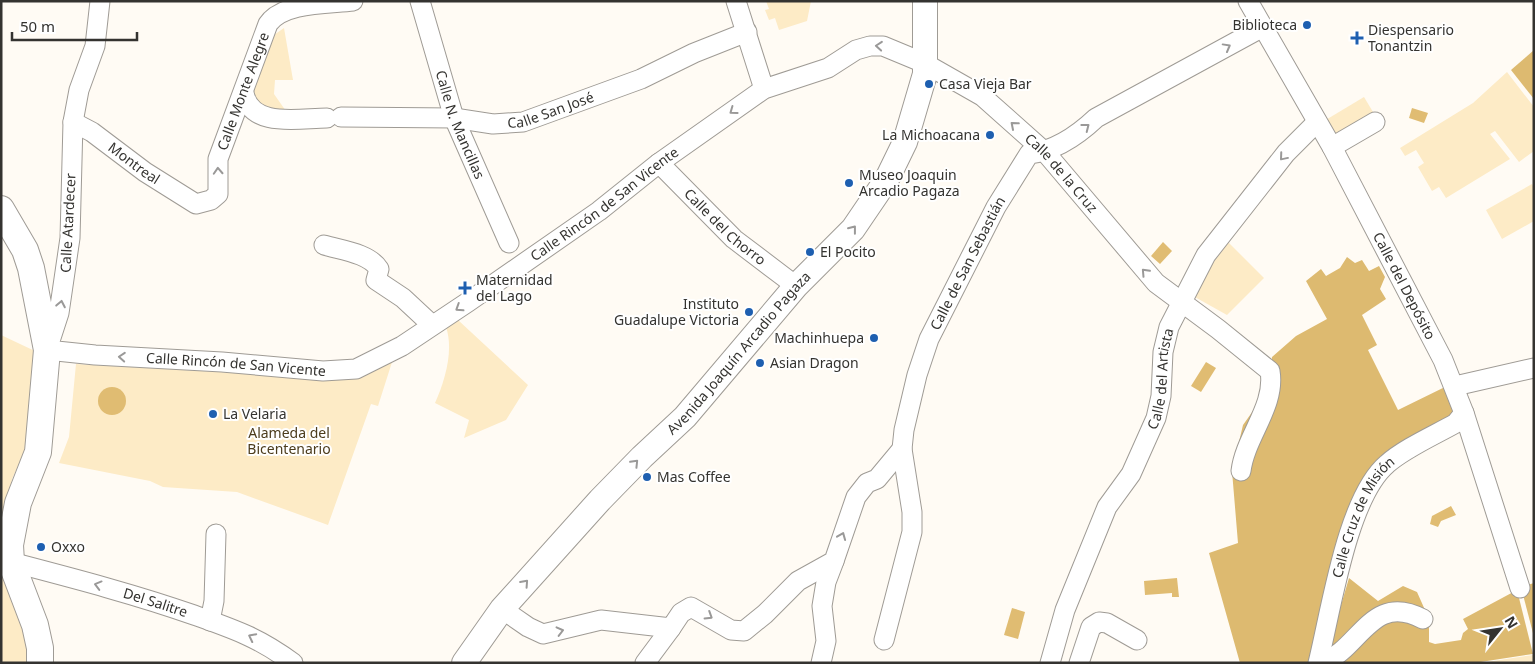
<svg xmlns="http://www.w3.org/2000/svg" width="1535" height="664" font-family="'Noto Sans',sans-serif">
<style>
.green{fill:#fdebc6}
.forest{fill:#ddba70}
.water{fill:#e0bc72}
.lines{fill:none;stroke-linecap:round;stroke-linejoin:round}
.minor-casing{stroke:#9f9b95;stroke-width:21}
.tertiary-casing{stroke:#9f9b95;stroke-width:26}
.secondary-casing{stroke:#9f9b95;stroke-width:28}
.minor{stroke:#fff;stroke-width:19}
.tertiary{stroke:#fff;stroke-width:24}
.secondary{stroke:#fff;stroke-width:26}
.oneway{stroke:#9a9998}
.poi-dot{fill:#1e5fb0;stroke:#fff;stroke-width:2}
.labels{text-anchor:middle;stroke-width:4;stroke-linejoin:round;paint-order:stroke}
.poi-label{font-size:14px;fill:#343330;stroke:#fff;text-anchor:start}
.street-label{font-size:14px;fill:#343330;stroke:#fff}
.park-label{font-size:14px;fill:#4c3c1c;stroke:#fff}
</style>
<rect width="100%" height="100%" fill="#fffbf4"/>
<g class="green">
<polygon points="766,1 811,1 807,21 779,30 775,18 769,20 765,10 769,9"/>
<polygon points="284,28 293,80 275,80 274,94 288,114 267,113 250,94 268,39"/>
<polygon points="1507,72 1534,107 1534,151 1519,162 1495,131 1490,134 1510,159 1446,198 1439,187 1432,191 1418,167 1424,163 1416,150 1405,156 1400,148 1473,103"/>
<polygon points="1364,97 1376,117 1335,140 1324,121"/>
<polygon points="1532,184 1534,188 1534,221 1502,239 1486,210"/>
<polygon points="1228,242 1264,278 1227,315 1193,296 1198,284"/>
<path d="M 458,320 L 528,385 L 506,420 L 464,438 L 469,420 L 435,403 C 445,381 454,350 446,327 L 393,359 L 378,406 L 371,404 L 328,525 L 237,492 L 163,487 L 150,481 L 59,463 L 69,437 L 76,364 L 255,374 L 343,376 Z"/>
<polygon points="1,335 37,352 33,433 12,479 1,545"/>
<polygon points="1,557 10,597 24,630 29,663 4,663 1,660"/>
<polygon points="1533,655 1534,663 1480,663"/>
</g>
<g class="forest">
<polygon points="1534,50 1534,99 1511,70"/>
<path d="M 1347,257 L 1355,263 L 1362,260 L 1369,271 L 1379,266 L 1385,277 L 1380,289 L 1386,299 L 1362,315 L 1377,345 L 1368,350 L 1398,410 L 1449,385 L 1456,413 C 1421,434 1376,452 1357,491 L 1314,663 L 1240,663 L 1209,553 L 1238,543 L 1232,471 L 1243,425 L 1255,408 L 1269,379 L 1272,357 L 1296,336 L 1327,319 L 1306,281 L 1321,269 L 1326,276 L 1340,268 Z"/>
<polygon points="1349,578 1378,601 1403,586 1417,592 1429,619 1429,642 1435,644 1461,640 1463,633 1468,629 1463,619 1517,590 1533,654 1474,663 1324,663"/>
<polygon points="1534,583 1534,637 1521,587"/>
</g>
<g class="water">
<polygon points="1412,108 1428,113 1424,123 1409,118"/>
<polygon points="1163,242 1172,251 1160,264 1151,256"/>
<polygon points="1206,362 1216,368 1201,392 1191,386"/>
<circle cx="112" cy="401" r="14"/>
<polygon points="1451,506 1456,515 1441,521 1438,527 1430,524 1432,516"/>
<polygon points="1177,578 1179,597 1172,597 1172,593 1145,595 1144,581"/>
<polygon points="1012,608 1025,612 1018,639 1004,635"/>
</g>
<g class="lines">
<g class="minor-casing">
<g id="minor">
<path id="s1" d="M 100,1 L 95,46 L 79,90 L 73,122 L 70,238 L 59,313 L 47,350 L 95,355 L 222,362 L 323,371 L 356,369 L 402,346 L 468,302 L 599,211 L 659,163 L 764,89 L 828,68 L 856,50 L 870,46 L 883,46 L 924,63 L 982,96 L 1045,152 L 1156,283 L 1218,329 L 1270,371 C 1276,406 1245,437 1241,471"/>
<path id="s2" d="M 420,1 L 454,118 L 509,243"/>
<polyline points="736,1 764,89"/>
<path id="s3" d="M 1248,1 L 1332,147 L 1443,360 L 1464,413 L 1520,588"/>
<path d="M 244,93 C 251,129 299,118 327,118"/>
<path id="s4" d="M 341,117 L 454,118 L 493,124 L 523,122 L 641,79 L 694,53 L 747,32"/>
<path id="s5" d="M 73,122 L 92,132 L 145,172 L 196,204 L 211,200 L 218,194 L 218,159 L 268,24 C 283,2 328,4 353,1"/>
<polyline points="1332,147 1375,122"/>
<path id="s6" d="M 659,163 L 734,239 L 796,286"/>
<path d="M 324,245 C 340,250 369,253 379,269 L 376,280 L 403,298 L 432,325"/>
<polyline points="1455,386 1534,368"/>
<path id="s7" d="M 11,562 C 72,578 134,594 194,615 C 233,629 258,637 293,663"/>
<polyline points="502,609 528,627 543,634 601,620 671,628 681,613 691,607 731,630 744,631 765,614 798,581 834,561 856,497 867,483 877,479 902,449"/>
<polyline points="210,621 214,601 216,534"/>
<path id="s8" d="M 884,640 L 912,532 L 912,512 L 902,449 L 904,430 L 917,375 L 929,339 L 996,207 L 1029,154 C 1054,151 1078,135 1096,118 L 1263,27"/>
<polyline points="645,663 671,628"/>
<polyline points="821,663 826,641 822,606 826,582 834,561"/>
<path id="s9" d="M 1050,663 L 1065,610 L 1107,507 L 1131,474 L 1156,418 L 1161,396 L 1163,352 L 1169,327 L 1206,255 L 1286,153 L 1317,122"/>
<polyline points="1079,663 1091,627 1099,622 1107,623 1137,640"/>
<path id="s10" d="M 1318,663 C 1331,611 1347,498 1387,464 C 1405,448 1435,435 1456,423 L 1464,413"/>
<path d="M 1323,663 C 1361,647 1372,592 1423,619"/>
</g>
</g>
<g class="tertiary-casing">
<g id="tertiary">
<path id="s11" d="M 464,663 L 502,609 L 600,500 L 642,457 L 685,417 L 796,286 L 853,229 L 887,179 L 905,142 L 925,74 L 925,1"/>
</g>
</g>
<g class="secondary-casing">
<polyline id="secondary" points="1,209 25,250 31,268 47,350 38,452 18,503 10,545 11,562 35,625 40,648 40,663"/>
</g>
<use href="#minor" class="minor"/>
<use href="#tertiary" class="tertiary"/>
<use href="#secondary" class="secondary"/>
</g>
<defs><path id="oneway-chevron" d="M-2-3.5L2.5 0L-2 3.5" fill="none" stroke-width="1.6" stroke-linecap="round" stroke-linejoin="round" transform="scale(1.25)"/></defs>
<g class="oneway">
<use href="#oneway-chevron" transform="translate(879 46) rotate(-175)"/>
<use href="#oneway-chevron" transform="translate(1227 47) rotate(-29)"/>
<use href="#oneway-chevron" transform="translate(733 111) rotate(144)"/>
<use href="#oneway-chevron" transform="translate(1014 125) rotate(-139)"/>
<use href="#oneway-chevron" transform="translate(1086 127) rotate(-38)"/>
<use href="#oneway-chevron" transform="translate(1283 157) rotate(130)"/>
<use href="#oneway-chevron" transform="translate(218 171) rotate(-93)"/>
<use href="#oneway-chevron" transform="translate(853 229) rotate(-52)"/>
<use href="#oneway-chevron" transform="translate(1145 272) rotate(-133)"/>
<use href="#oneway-chevron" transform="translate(61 304) rotate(-79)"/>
<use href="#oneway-chevron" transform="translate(459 308) rotate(147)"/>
<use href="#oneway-chevron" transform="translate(122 357) rotate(-176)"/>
<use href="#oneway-chevron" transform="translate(635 463) rotate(-46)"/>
<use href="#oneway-chevron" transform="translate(842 536) rotate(-68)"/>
<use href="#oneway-chevron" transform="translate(525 583) rotate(-48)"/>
<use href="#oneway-chevron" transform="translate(98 585) rotate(-165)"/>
<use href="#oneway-chevron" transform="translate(709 616) rotate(32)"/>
<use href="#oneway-chevron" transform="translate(560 631) rotate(-14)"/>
<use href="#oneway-chevron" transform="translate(252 637) rotate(-153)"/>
</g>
<g class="poi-dot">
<circle cx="1307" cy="25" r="5"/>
<path d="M1354.5 30.5h5v5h5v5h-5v5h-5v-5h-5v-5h5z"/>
<circle cx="929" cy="84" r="5"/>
<circle cx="990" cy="135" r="5"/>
<circle cx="849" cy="183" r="5"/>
<circle cx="810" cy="252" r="5"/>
<path d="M462.5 280.5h5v5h5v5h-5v5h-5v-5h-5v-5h5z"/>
<circle cx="749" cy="312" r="5"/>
<circle cx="874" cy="338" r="5"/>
<circle cx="760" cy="363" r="5"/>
<circle cx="213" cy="414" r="5"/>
<circle cx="647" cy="477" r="5"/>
<circle cx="41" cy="547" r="5"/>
</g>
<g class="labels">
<g class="poi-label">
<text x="1297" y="30" text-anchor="end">Biblioteca</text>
<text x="1368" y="35">Diespensario<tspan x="1368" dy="16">Tonantzin</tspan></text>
<text x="939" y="89">Casa Vieja Bar</text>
<text x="980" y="140" text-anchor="end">La Michoacana</text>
<text x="859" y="180">Museo Joaquin<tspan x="859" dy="16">Arcadio Pagaza</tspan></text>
<text x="820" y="257">El Pocito</text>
<text x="476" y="285">Maternidad<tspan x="476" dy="16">del Lago</tspan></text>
<text x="739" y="309" text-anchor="end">Instituto<tspan x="739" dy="16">Guadalupe Victoria</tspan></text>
<text x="864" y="343" text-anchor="end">Machinhuepa</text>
<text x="770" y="368">Asian Dragon</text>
<text x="223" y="419">La Velaria</text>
<text x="657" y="482">Mas Coffee</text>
<text x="51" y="552">Oxxo</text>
</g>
<g class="street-label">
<text dy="5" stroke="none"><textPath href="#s5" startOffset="280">Calle Monte Alegre</textPath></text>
<text dy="5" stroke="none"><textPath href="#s4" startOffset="212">Calle San José</textPath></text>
<text dy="5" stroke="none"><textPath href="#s2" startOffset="130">Calle N. Mancillas</textPath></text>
<text dy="5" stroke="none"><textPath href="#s5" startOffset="74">Montreal</textPath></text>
<text dy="5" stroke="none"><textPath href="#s1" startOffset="1511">Calle de la Cruz</textPath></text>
<text dy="5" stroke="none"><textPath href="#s1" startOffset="964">Calle Rincón de San Vicente</textPath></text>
<text transform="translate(68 223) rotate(-87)" y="5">Calle Atardecer</text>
<text dy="5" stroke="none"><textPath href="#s6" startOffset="92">Calle del Chorro</textPath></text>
<text dy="5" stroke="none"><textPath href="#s8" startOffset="394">Calle de San Sebastián</textPath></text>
<text dy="5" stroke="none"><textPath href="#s3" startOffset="325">Calle del Depósito</textPath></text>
<text dy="5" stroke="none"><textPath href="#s11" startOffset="415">Avenida Joaquín Arcadio Pagaza</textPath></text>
<text dy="5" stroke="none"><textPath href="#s1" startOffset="545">Calle Rincón de San Vicente</textPath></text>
<text dy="5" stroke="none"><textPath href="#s9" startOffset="308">Calle del Artista</textPath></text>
<text dy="5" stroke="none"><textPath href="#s10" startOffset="154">Calle Cruz de Misión</textPath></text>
<text dy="5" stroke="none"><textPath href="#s7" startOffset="150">Del Salitre</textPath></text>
</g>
<g class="park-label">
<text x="289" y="438">Alameda del<tspan x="289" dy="16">Bicentenario</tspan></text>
</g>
</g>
<rect width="1535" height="664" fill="none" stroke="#343330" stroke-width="5"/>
<g transform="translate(1500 629) rotate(60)" stroke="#ffffff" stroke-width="4" paint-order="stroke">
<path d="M0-4L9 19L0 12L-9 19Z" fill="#343330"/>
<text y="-8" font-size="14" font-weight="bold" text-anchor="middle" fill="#343330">N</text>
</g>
<path d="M12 32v8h125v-8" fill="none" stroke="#343330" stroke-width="2.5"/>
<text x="20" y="32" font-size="15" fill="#343330" stroke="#ffffff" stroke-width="4" paint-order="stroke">50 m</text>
</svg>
